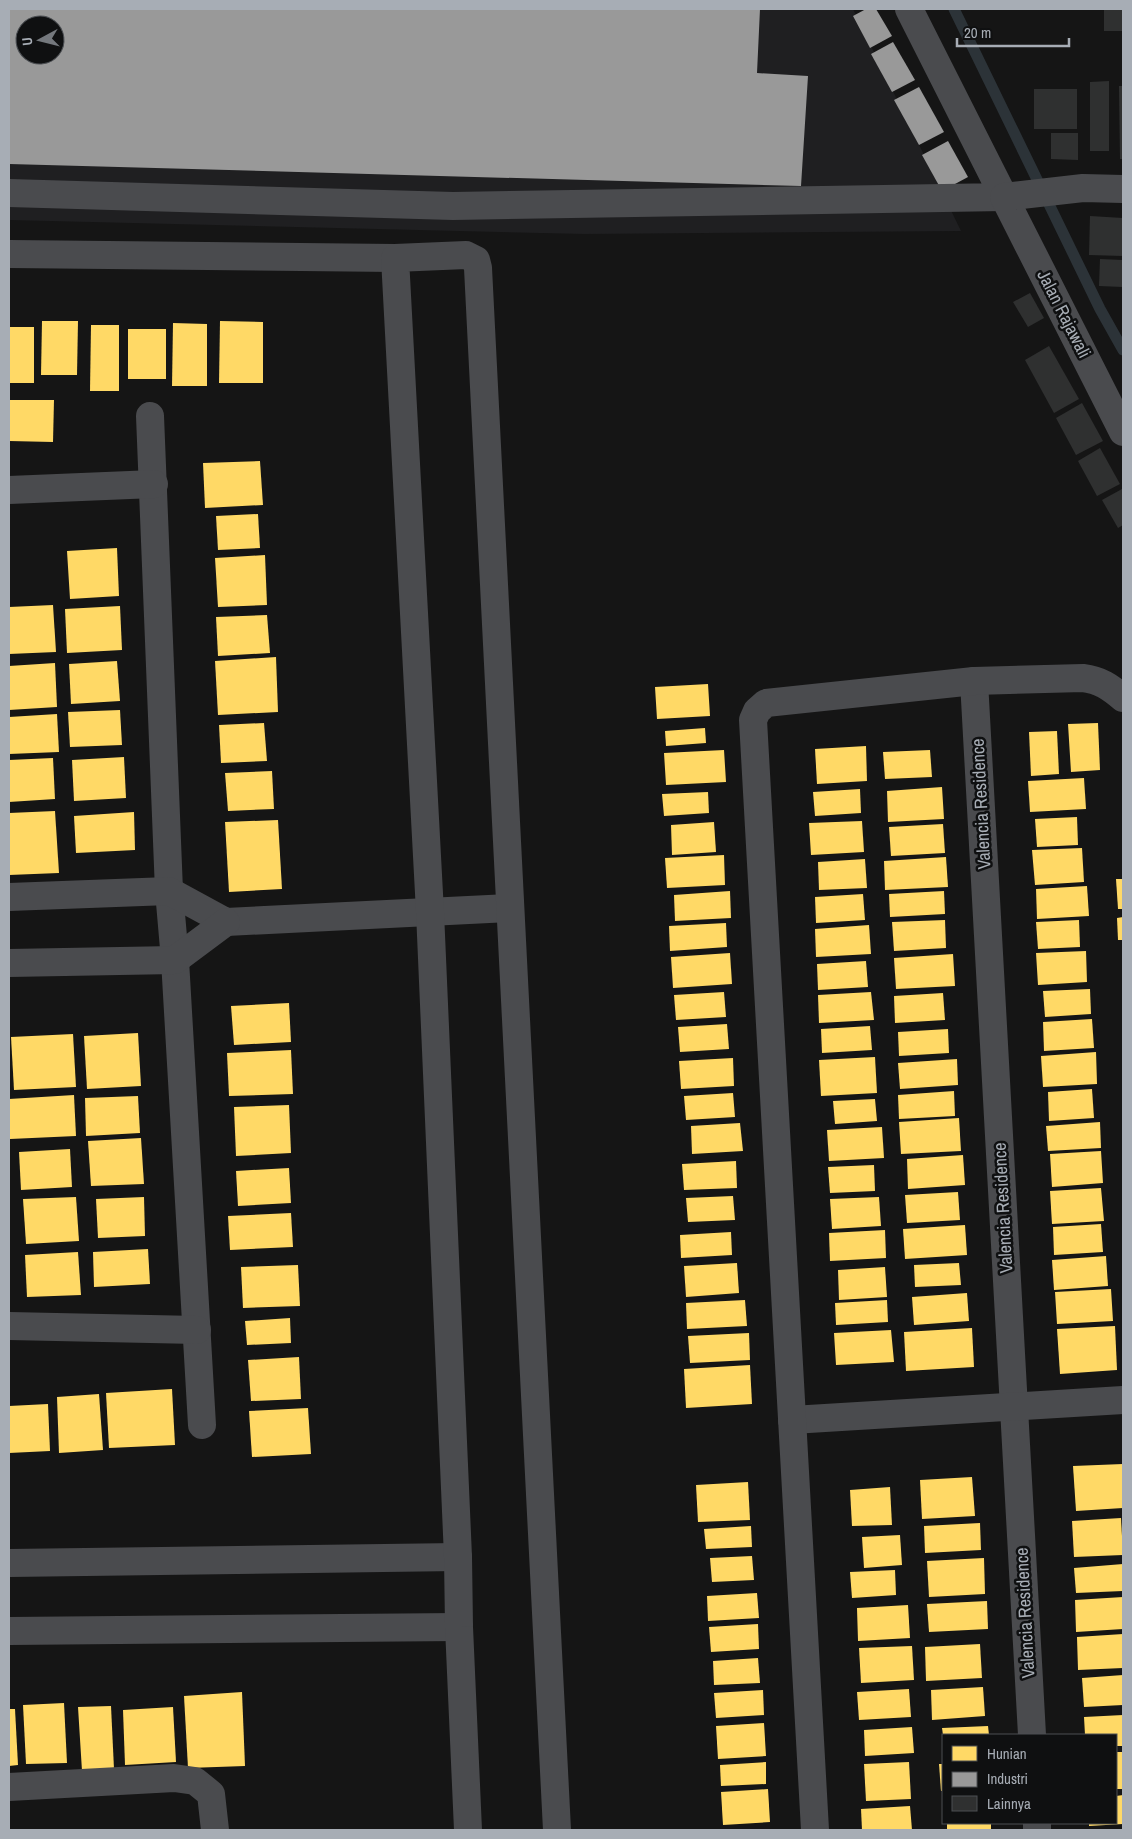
<svg xmlns="http://www.w3.org/2000/svg" width="1132" height="1839" font-family="'Archivo Narrow',sans-serif">
<style>
.built{fill:#1f1f21;fill-rule:evenodd}
.homes{fill:#ffd966}
.industry{fill:#999;fill-rule:evenodd}
.lines{fill:none;stroke-linecap:round;stroke-linejoin:round}
.stream{stroke:#2c3338;stroke-width:11}
.building{fill:#2f3030}
.minor{stroke:#4a4b4e;stroke-width:28}
.tertiary{stroke:#4a4b4e;stroke-width:28}
.labels{text-anchor:middle;stroke-width:5;stroke-linejoin:round;paint-order:stroke}
.street-label{font-size:18px;fill:#a7adb5;stroke:#0f1011}
</style>
<rect width="100%" height="100%" fill="#151515"/>
<path class="built" d="M 9,9 L 853,9 L 961,231 L 585,234 L 9,220 ZM 25,25 L 55,25 L 55,55 L 25,55 Z"/>
<g class="homes">
<polygon points="42,321 78,321 77,375 41,375"/>
<polygon points="220,321 263,322 263,383 219,383"/>
<polygon points="173,323 207,324 207,386 172,386"/>
<polygon points="91,325 119,325 119,391 90,391"/>
<rect x="9" y="327" width="25" height="56"/>
<rect x="128" y="329" width="38" height="50"/>
<polygon points="9,400 54,400 53,442 9,441"/>
<polygon points="260,461 263,505 205,508 203,463"/>
<polygon points="258,514 260,548 218,550 216,516"/>
<polygon points="117,548 119,596 70,599 67,551"/>
<polygon points="265,555 267,605 218,607 215,558"/>
<polygon points="53,605 56,652 9,654 9,607"/>
<polygon points="120,606 122,650 67,653 65,609"/>
<polygon points="267,615 270,653 218,656 216,617"/>
<polygon points="276,657 278,712 218,715 215,661"/>
<polygon points="117,661 120,701 71,704 69,664"/>
<polygon points="55,663 57,707 9,710 9,666"/>
<polygon points="708,684 710,716 657,719 655,687"/>
<polygon points="120,710 122,745 70,747 68,712"/>
<polygon points="57,714 59,752 9,754 9,717"/>
<polygon points="264,723 267,761 221,763 219,725"/>
<polygon points="1098,723 1100,770 1071,772 1068,724"/>
<polygon points="705,728 706,743 666,746 665,731"/>
<polygon points="1057,731 1059,774 1031,776 1029,732"/>
<polygon points="866,746 867,781 817,784 815,749"/>
<polygon points="724,750 726,782 666,785 664,753"/>
<polygon points="930,750 932,777 885,779 883,752"/>
<polygon points="124,757 126,798 74,801 72,760"/>
<polygon points="53,758 55,799 9,802 9,760"/>
<polygon points="272,771 274,809 228,811 225,773"/>
<polygon points="1084,778 1086,809 1030,812 1028,781"/>
<polygon points="942,787 944,819 888,822 887,791"/>
<polygon points="860,789 861,813 815,816 813,792"/>
<polygon points="708,792 709,813 664,816 662,794"/>
<polygon points="55,811 59,873 9,875 9,813"/>
<polygon points="134,812 135,850 76,853 74,816"/>
<polygon points="1077,817 1078,845 1037,847 1035,819"/>
<polygon points="278,820 282,889 229,892 225,822"/>
<polygon points="862,821 864,852 811,855 809,823"/>
<polygon points="714,822 716,852 672,855 671,825"/>
<polygon points="943,824 945,853 891,856 889,827"/>
<polygon points="1082,848 1084,882 1035,885 1032,850"/>
<polygon points="724,855 725,885 667,888 665,858"/>
<polygon points="946,857 948,887 885,890 884,861"/>
<polygon points="865,859 867,888 819,890 818,862"/>
<polygon points="1116,879 1123,879 1123,909 1118,909"/>
<polygon points="1087,886 1089,916 1037,919 1036,889"/>
<polygon points="730,891 731,918 675,921 674,895"/>
<polygon points="944,891 945,914 890,917 889,894"/>
<polygon points="863,894 865,920 816,923 815,897"/>
<polygon points="1123,917 1123,940 1118,940 1117,918"/>
<polygon points="945,920 946,948 894,951 892,922"/>
<polygon points="1079,920 1080,947 1038,949 1036,922"/>
<polygon points="726,923 727,947 670,951 669,926"/>
<polygon points="869,925 871,954 816,957 815,929"/>
<polygon points="1086,951 1087,982 1038,985 1036,953"/>
<polygon points="730,953 732,984 673,988 671,957"/>
<polygon points="953,954 955,986 896,989 894,958"/>
<polygon points="866,961 868,987 818,990 817,964"/>
<polygon points="1090,989 1091,1014 1045,1017 1043,991"/>
<polygon points="724,992 726,1017 676,1020 674,995"/>
<polygon points="871,992 874,1020 819,1023 818,995"/>
<polygon points="943,993 945,1020 895,1023 894,996"/>
<polygon points="289,1003 291,1042 234,1045 231,1006"/>
<polygon points="1092,1019 1094,1048 1044,1051 1043,1022"/>
<polygon points="727,1024 729,1049 680,1052 678,1027"/>
<polygon points="870,1026 872,1050 822,1053 821,1029"/>
<polygon points="948,1029 949,1053 899,1056 898,1032"/>
<polygon points="138,1033 141,1086 87,1089 84,1036"/>
<polygon points="73,1034 76,1087 14,1090 11,1037"/>
<polygon points="291,1050 293,1094 229,1096 227,1053"/>
<polygon points="1096,1052 1097,1084 1043,1087 1041,1056"/>
<polygon points="875,1057 877,1093 821,1096 819,1060"/>
<polygon points="733,1058 734,1086 681,1089 679,1061"/>
<polygon points="957,1059 958,1085 900,1089 898,1063"/>
<polygon points="1092,1089 1094,1118 1049,1121 1048,1092"/>
<polygon points="954,1091 955,1116 899,1119 898,1095"/>
<polygon points="733,1093 735,1117 686,1120 684,1096"/>
<polygon points="74,1095 76,1136 10,1139 9,1099"/>
<polygon points="138,1096 140,1133 86,1136 85,1098"/>
<polygon points="875,1099 877,1121 835,1124 833,1101"/>
<polygon points="289,1105 291,1153 236,1156 234,1107"/>
<polygon points="959,1118 961,1151 901,1154 899,1122"/>
<polygon points="1100,1122 1101,1148 1048,1151 1046,1126"/>
<polygon points="740,1123 743,1151 692,1154 691,1126"/>
<polygon points="882,1127 884,1158 829,1161 827,1130"/>
<polygon points="141,1138 144,1184 91,1186 88,1141"/>
<polygon points="70,1149 72,1187 21,1190 19,1152"/>
<polygon points="1101,1151 1103,1183 1052,1187 1050,1154"/>
<polygon points="963,1155 965,1185 908,1189 907,1159"/>
<polygon points="736,1161 737,1188 684,1190 682,1164"/>
<polygon points="874,1165 875,1191 830,1193 828,1167"/>
<polygon points="289,1168 291,1203 238,1206 236,1171"/>
<polygon points="1101,1188 1104,1221 1052,1224 1050,1191"/>
<polygon points="958,1192 960,1220 907,1223 905,1195"/>
<polygon points="733,1196 735,1220 688,1222 686,1198"/>
<polygon points="76,1197 79,1241 26,1244 23,1199"/>
<polygon points="144,1197 145,1236 98,1238 96,1199"/>
<polygon points="879,1197 881,1226 832,1229 830,1199"/>
<polygon points="291,1213 293,1247 230,1250 228,1216"/>
<polygon points="1101,1224 1103,1252 1054,1255 1053,1227"/>
<polygon points="965,1225 967,1255 905,1259 903,1229"/>
<polygon points="885,1230 886,1258 830,1261 829,1233"/>
<polygon points="731,1232 732,1255 681,1258 680,1235"/>
<polygon points="148,1249 150,1284 94,1287 93,1252"/>
<polygon points="78,1252 81,1295 27,1297 25,1255"/>
<polygon points="1106,1256 1108,1286 1054,1290 1052,1260"/>
<polygon points="737,1263 739,1293 686,1297 684,1266"/>
<polygon points="959,1263 961,1285 915,1287 914,1265"/>
<polygon points="298,1265 300,1306 243,1308 241,1267"/>
<polygon points="885,1267 887,1297 839,1300 838,1270"/>
<polygon points="1111,1289 1113,1321 1057,1324 1055,1292"/>
<polygon points="967,1293 969,1321 914,1325 912,1297"/>
<polygon points="745,1300 747,1326 687,1329 686,1303"/>
<polygon points="887,1300 888,1322 836,1325 835,1303"/>
<polygon points="290,1318 291,1343 247,1345 245,1321"/>
<polygon points="1115,1326 1117,1370 1060,1374 1057,1329"/>
<polygon points="972,1328 974,1367 906,1371 904,1332"/>
<polygon points="891,1330 894,1362 836,1365 834,1333"/>
<polygon points="749,1333 750,1360 690,1363 688,1336"/>
<polygon points="299,1357 301,1399 251,1401 248,1360"/>
<polygon points="750,1365 752,1404 686,1408 684,1369"/>
<polygon points="172,1389 175,1445 109,1448 106,1393"/>
<polygon points="99,1394 103,1450 59,1453 57,1397"/>
<polygon points="48,1404 50,1451 9,1453 9,1406"/>
<polygon points="308,1408 311,1454 252,1457 249,1411"/>
<polygon points="1123,1464 1123,1508 1076,1511 1073,1466"/>
<polygon points="972,1477 975,1516 922,1519 920,1480"/>
<polygon points="748,1482 750,1520 698,1522 696,1485"/>
<polygon points="890,1487 892,1525 852,1526 850,1490"/>
<polygon points="1121,1518 1123,1555 1074,1557 1072,1521"/>
<polygon points="980,1523 981,1550 925,1553 924,1526"/>
<polygon points="751,1526 752,1547 706,1549 704,1529"/>
<polygon points="900,1535 902,1565 864,1568 862,1537"/>
<polygon points="752,1556 754,1580 712,1582 710,1558"/>
<polygon points="984,1558 985,1594 929,1597 927,1561"/>
<polygon points="1123,1564 1123,1591 1076,1593 1074,1568"/>
<polygon points="895,1570 896,1595 852,1598 850,1572"/>
<polygon points="757,1593 759,1618 708,1621 707,1596"/>
<polygon points="1123,1597 1123,1629 1076,1632 1075,1600"/>
<polygon points="987,1601 988,1629 929,1632 927,1604"/>
<polygon points="908,1605 910,1638 858,1641 857,1608"/>
<polygon points="758,1624 759,1649 711,1652 709,1627"/>
<polygon points="1123,1634 1123,1668 1078,1670 1077,1637"/>
<polygon points="980,1644 982,1678 926,1681 925,1647"/>
<polygon points="912,1646 914,1680 861,1683 859,1648"/>
<polygon points="758,1658 760,1683 714,1685 713,1661"/>
<polygon points="1123,1675 1123,1705 1084,1707 1082,1678"/>
<polygon points="983,1687 985,1716 932,1720 931,1690"/>
<polygon points="909,1689 911,1717 859,1720 857,1692"/>
<polygon points="763,1690 764,1715 716,1718 714,1693"/>
<polygon points="242,1692 245,1766 188,1768 184,1696"/>
<polygon points="64,1703 67,1763 26,1764 23,1705"/>
<polygon points="111,1706 114,1769 82,1771 78,1707"/>
<polygon points="173,1707 176,1762 125,1765 123,1710"/>
<polygon points="9,1709 15,1709 18,1765 9,1766"/>
<polygon points="1123,1715 1123,1746 1116,1746 1116,1735 1085,1735 1084,1717"/>
<polygon points="764,1723 766,1756 718,1759 716,1726"/>
<polygon points="988,1726 989,1735 943,1735 942,1728"/>
<polygon points="912,1727 914,1753 865,1756 864,1730"/>
<rect x="1116" y="1752" width="7" height="37"/>
<polygon points="766,1762 766,1784 721,1786 720,1765"/>
<polygon points="909,1762 911,1799 866,1801 864,1764"/>
<polygon points="939,1764 943,1764 943,1791 941,1791"/>
<polygon points="768,1789 770,1822 723,1825 721,1792"/>
<polygon points="1123,1795 1123,1824 1089,1826 1089,1823 1116,1823 1116,1796"/>
<polygon points="910,1806 912,1830 862,1830 861,1809"/>
<rect x="947" y="1823" width="44" height="7"/>
</g>
<g class="industry">
<path d="M 9,9 L 760,9 L 757,73 L 808,76 L 801,186 L 9,164 ZM 25,25 L 55,25 L 55,55 L 25,55 Z"/>
<polygon points="866,9 876,9 892,36 870,48 853,16"/>
<polygon points="893,42 915,80 892,92 871,54"/>
<polygon points="919,87 944,132 919,145 894,100"/>
<polygon points="948,141 968,177 942,191 922,155"/>
</g>
<g class="lines">
<polyline class="stream" points="954,9 1100,309 1123,350"/>
</g>
<g class="building">
<rect x="1104" y="9" width="19" height="22"/>
<polygon points="1109,81 1109,151 1090,151 1090,82"/>
<polygon points="1119,86 1123,86 1123,159 1120,159"/>
<rect x="1034" y="89" width="43" height="40"/>
<polygon points="1051,133 1078,133 1078,160 1051,159"/>
<polygon points="1090,216 1123,218 1123,256 1089,255"/>
<polygon points="1100,259 1123,260 1123,287 1099,286"/>
<polygon points="1030,293 1044,318 1028,327 1013,302"/>
<polygon points="1049,346 1079,399 1054,413 1025,360"/>
<polygon points="1082,403 1103,441 1076,455 1056,418"/>
<polygon points="1100,448 1120,484 1097,496 1078,461"/>
<polygon points="1122,489 1123,525 1118,528 1102,500"/>
</g>
<g class="lines">
<g class="minor">
<polyline points="9,193 453,206 1004,197 909,9"/>
<polyline points="9,254 395,258"/>
<polyline points="150,416 169,891 175,960 202,1425"/>
<polyline points="9,490 154,484"/>
<polyline points="974,681 1032,1735"/>
<polyline points="9,897 169,891 226,922 509,908"/>
<polyline points="9,963 175,960 226,922"/>
<polyline points="9,1326 197,1330"/>
<polyline points="792,1420 1123,1400"/>
<polyline points="9,1563 458,1557"/>
<polyline points="9,1631 459,1627"/>
<polyline points="9,1787 174,1778 195,1781 211,1794 215,1830"/>
<polyline points="1037,1823 1037,1830"/>
<polyline points="468,1830 459,1627 458,1557 430,912 395,258 466,255 476,260 478,268 557,1830"/>
<path d="M 815,1830 L 753,720 L 757,711 L 766,703 L 974,681 L 1083,678 C 1100,680 1110,687 1123,698"/>
</g>
<polyline class="tertiary" points="1123,189 1083,188 1004,197 1123,432"/>
</g>
<g class="labels">
<g class="street-label">
<text transform="translate(1064 314) rotate(63)" y="6">Jalan Rajawali</text>
<text transform="translate(981 804) rotate(-93)" y="6">Valencia Residence</text>
<text transform="translate(1003 1208) rotate(-93)" y="6">Valencia Residence</text>
<text transform="translate(1025 1613) rotate(-93)" y="6">Valencia Residence</text>
</g>
</g>
<rect width="1132" height="1839" fill="none" stroke="#a7adb5" stroke-width="20"/>
<rect x="942" y="1734" width="175" height="90" fill="#0f1011" stroke="#4c4f53"/>
<rect x="952" y="1746" width="25" height="15" fill="#ffd966" stroke="#4c4f53"/>
<text x="987" y="1759" font-size="15" fill="#a7adb5">Hunian</text>
<rect x="952" y="1772" width="25" height="15" fill="#999999" stroke="#4c4f53"/>
<text x="987" y="1784" font-size="15" fill="#a7adb5">Industri</text>
<rect x="952" y="1796" width="25" height="15" fill="#2f3030" stroke="#4c4f53"/>
<text x="987" y="1809" font-size="15" fill="#a7adb5">Lainnya</text>
<g transform="translate(40 40) rotate(263)"><circle r="24" fill="#0f1011" stroke="#4c4f53"/>
<path d="M0-4L9 19L0 12L-9 19Z" fill="#74787d"/>
<text y="-8" font-size="14" font-weight="bold" text-anchor="middle" fill="#a7adb5">U</text>
</g>
<path d="M957 38v8h112v-8" fill="none" stroke="#a7adb5" stroke-width="2.5"/>
<text x="964" y="38" font-size="15" fill="#a7adb5" stroke="#0f1011" stroke-width="4" paint-order="stroke">20 m</text>
</svg>
